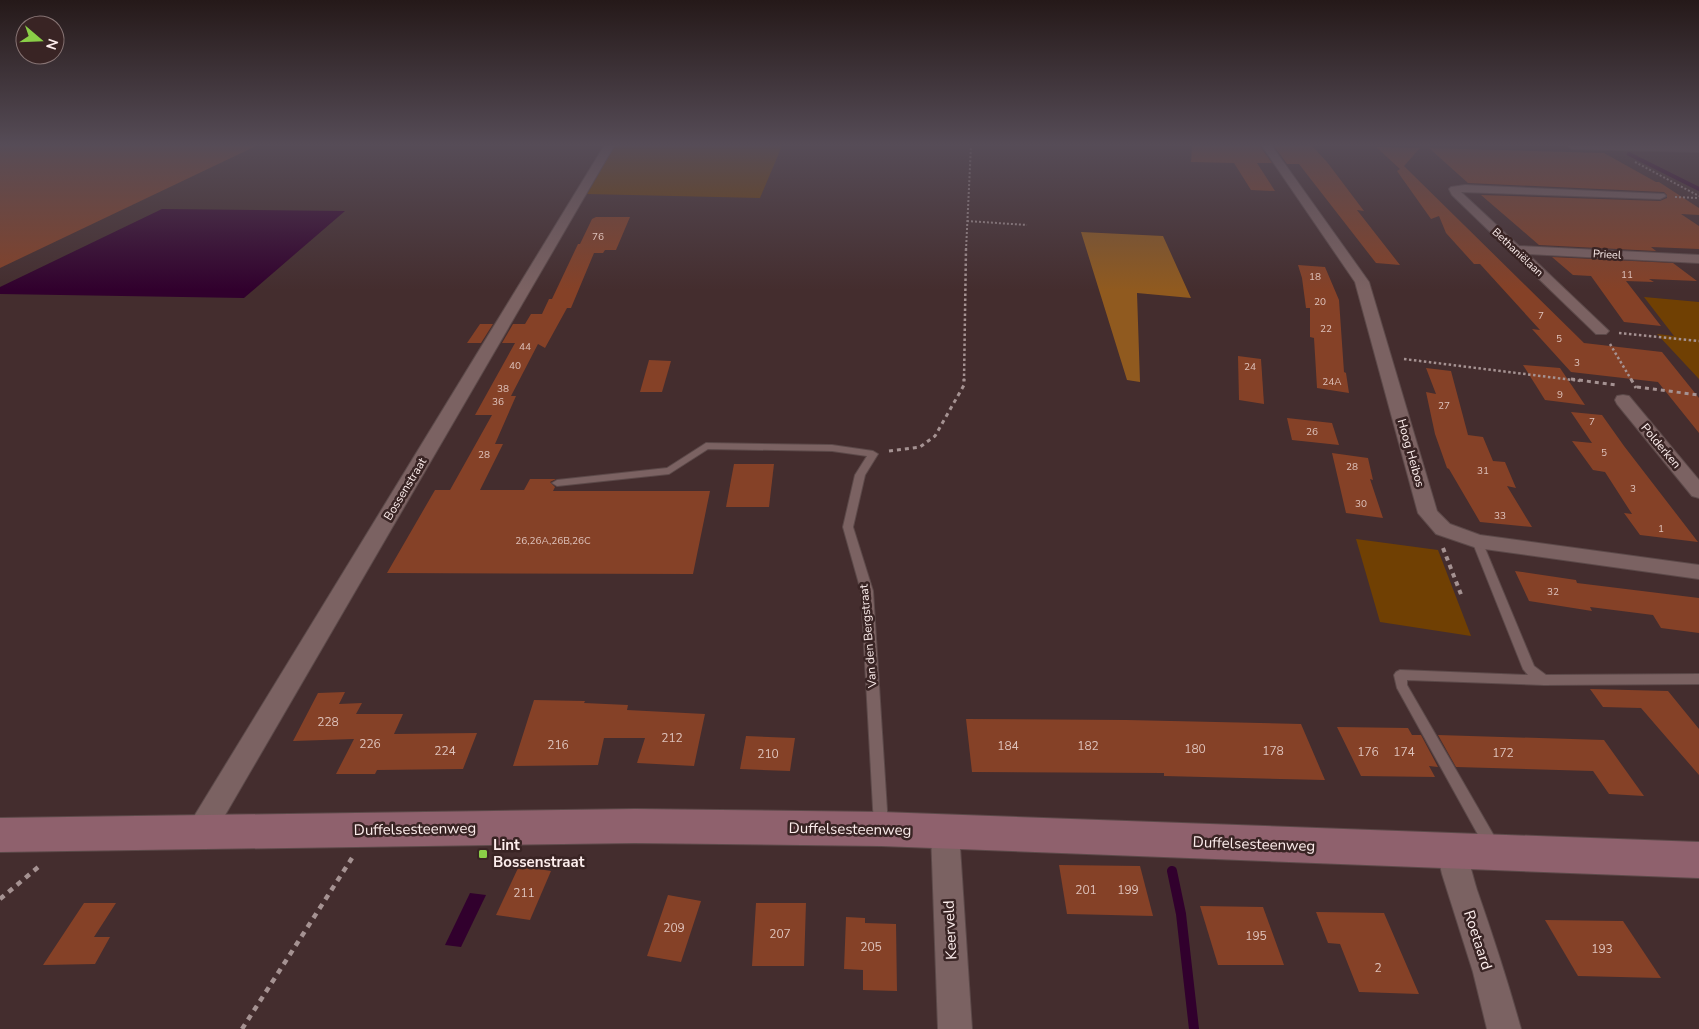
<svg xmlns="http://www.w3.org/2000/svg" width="1699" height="1029" font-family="'Nunito Sans',sans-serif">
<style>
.green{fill:#704003}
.forest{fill:#905a1f}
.water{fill:#31002d}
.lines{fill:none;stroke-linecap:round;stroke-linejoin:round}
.stream-far1{stroke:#31002d;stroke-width:4}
.stream{stroke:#31002d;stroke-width:10}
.building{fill:#854127}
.lane-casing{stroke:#5c4949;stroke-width:2}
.street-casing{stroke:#5c4949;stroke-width:2}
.secondary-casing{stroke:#5c4949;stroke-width:2}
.path-far4{stroke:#a59292;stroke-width:2;stroke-dasharray:2 2;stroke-linecap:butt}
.path-far3{stroke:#a59292;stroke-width:2.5;stroke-dasharray:2.5 2.5;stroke-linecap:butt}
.path-far2{stroke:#a59292;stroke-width:3;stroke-dasharray:4 4;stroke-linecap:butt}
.path-far1{stroke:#a59292;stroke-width:4;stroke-dasharray:4.5 4.5;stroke-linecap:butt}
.path{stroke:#a59292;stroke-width:4.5;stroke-dasharray:5.5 5.5;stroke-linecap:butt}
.lane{fill:#7b6262;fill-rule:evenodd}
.street{fill:#7b6262;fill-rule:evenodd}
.secondary{fill:#8f616d;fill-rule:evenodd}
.poi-dot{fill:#8ace47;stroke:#392424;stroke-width:2}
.labels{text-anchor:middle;stroke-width:5;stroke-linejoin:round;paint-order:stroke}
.number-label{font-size:10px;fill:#dec2bb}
.far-street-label{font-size:11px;fill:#fcedec;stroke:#392424}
.street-label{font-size:12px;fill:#fcedec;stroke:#392424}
.near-number-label{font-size:12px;fill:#dec2bb}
.near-street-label{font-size:15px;fill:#fcedec;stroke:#392424}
.near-poi-label{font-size:15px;font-weight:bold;fill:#fcedec;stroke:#392424;text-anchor:start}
</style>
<rect width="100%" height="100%" fill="#442d2e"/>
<g class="green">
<polygon points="614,146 782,146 760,198 587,194"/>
<polygon points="1644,297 1699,302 1699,379 1657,334 1674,336"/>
<polygon points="1356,539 1438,550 1471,636 1380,622"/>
</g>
<polygon class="forest" points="1081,232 1163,236 1191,298 1137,293 1140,382 1127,380"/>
<g class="water">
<polygon points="162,209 345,211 244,298 0,294 0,287"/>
<polygon points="470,893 486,895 461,947 445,945"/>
</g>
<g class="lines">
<polyline class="stream-far1" points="1629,154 1699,189"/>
<polyline class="stream" points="1172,871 1181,914 1194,1029"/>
</g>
<g class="building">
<polygon points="0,146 256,146 0,268"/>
<polygon points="1192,146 1260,146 1272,163 1257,163 1275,191 1251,190 1234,163 1191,162"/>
<polygon points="1274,146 1312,146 1327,162 1364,211 1357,210 1400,265 1376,263 1299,164 1287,164"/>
<polygon points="1376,147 1420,148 1404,166 1584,343 1662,352 1699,398 1699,433 1658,382 1571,372 1532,329 1540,330 1480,264 1474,264 1446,233 1439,216 1431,219 1397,171 1400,169"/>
<polygon points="1429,148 1604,153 1656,182 1659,182 1699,208 1699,215 1681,214 1699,226 1699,249 1651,247 1656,251 1539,245 1481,195 1660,201 1667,198 1667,195 1664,192 1468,183"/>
<polygon points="596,217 630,217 616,250 605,250 603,253 594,253 571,308 567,308 545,348 538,344 511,396 516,396 495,444 503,444 480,490 524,490 530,479 556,479 550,482 555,487 553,491 710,491 693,574 387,573 435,490 450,490 492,415 475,415 515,343 502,343 513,324 525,324 531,314 542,314 549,299 552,299 578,244 580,244 592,219"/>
<polygon points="1552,257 1673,263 1697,281 1649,279 1654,282 1626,281 1661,326 1624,322 1591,276 1573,275"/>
<polygon points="1298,265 1325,267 1339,300 1344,372 1346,373 1349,393 1317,388 1314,338 1310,337 1310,308 1306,308 1302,278"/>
<polygon points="480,324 493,324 481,343 467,343"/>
<polygon points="1238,356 1261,359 1264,404 1239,400"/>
<polygon points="649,360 671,361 662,392 640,392"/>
<polygon points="1523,365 1560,368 1585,405 1545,400"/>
<polygon points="1426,368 1451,371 1468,435 1483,437 1493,461 1505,462 1516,488 1507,486 1532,527 1480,522 1449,469 1447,468 1435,434 1426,392 1436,394"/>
<polygon points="1571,412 1602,415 1624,446 1698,542 1640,535 1624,513 1632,514 1605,472 1593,470 1572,441 1592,443"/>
<polygon points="1287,418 1332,423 1339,445 1292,440"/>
<polygon points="1332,453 1368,458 1373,480 1370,479 1383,518 1346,513"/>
<polygon points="734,464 774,464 769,507 726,507"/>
<polygon points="1515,571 1576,580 1577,583 1699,598 1699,633 1661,628 1653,615 1590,607 1592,611 1529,601"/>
<polygon points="1590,689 1668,691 1699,729 1699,775 1641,708 1603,707"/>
<polygon points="345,692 339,704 362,703 356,714 403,714 394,734 477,733 463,769 377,770 375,774 336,774 354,739 293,741 318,693"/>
<polygon points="534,700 585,701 584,703 628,705 627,710 705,714 694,766 637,763 645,738 604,738 598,765 513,766"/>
<polygon points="966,719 1127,720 1301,724 1325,780 1164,776 1164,773 972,772"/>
<polygon points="1337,727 1408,728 1412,735 1421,735 1438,767 1429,766 1435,777 1361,776"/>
<polygon points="1438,735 1604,740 1644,796 1609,794 1593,771 1456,767"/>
<polygon points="746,736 795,738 790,771 740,769"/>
<polygon points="1059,865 1140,866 1153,916 1067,914"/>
<polygon points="519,866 551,871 530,920 496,915"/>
<polygon points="668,895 701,901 681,962 647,956"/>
<polygon points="84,903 116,903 94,937 110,937 95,964 43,965"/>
<polygon points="756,903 806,903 804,966 752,966"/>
<polygon points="1200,906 1263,907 1284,965 1218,965"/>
<polygon points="1316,912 1384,913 1419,994 1359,992 1340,944 1328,943"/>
<polygon points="846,917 865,918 865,923 896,924 897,991 863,990 863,970 844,969"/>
<polygon points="1545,920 1623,921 1661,978 1578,976"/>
</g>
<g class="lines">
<g class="lane-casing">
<g id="lane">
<polygon points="706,443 832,445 873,451 878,454 865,475 853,527 873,591 888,826 886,830 881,832 876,830 874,826 861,591 843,527 855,475 867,456 832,451 708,449 669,474 557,486 552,483 557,480 667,468"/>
<polygon points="1477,538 1482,541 1534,666 1546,675 1699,674 1699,684 1544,685 1407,680 1407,685 1497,841 1499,846 1497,851 1492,852 1487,851 1397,688 1394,675 1396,672 1400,670 1528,675 1523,669 1472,541"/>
</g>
</g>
<g class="street-casing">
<g id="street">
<polygon points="604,146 614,146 210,841 200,845 190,841 186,832 190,823"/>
<polygon points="1262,146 1272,146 1369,282 1437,511 1450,524 1480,535 1699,565 1699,579 1477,548 1436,534 1418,513 1355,282"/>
<polygon points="1567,146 1699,146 1699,152 1572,149"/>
<polygon points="1465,185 1664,194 1666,196 1660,199 1461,192 1519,246 1699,255 1699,263 1528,254 1609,331 1606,334 1596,334 1452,195 1449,189 1451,187"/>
<polygon points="1623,395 1629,396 1699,480 1699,498 1692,496 1617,404 1615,400 1617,396"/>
<polygon points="945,819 955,823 959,832 972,1029 938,1029 931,832 935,823"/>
<path d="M 1452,839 L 1462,843 C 1469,858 1472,874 1477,890 C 1493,936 1508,982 1521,1029 L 1487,1029 L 1473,972 L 1442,874 L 1437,852 L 1442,843 Z"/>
</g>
</g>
<g class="secondary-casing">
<polygon id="secondary" points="635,809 881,812 1699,842 1699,878 881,846 635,843 0,852 0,818"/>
</g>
<g class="path-far4">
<polyline points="1635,162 1699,196"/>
<polyline points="1675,197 1699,198"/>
<polyline points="967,221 1027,225"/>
<polyline points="966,250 971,146"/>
</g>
<g class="path-far3">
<polyline points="1619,333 1699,341"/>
<polyline points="1610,344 1632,381"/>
<polyline points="1404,359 1581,381"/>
<polyline points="964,381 966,248"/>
</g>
<g class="path-far2">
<polyline points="1571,379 1616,385"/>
<polyline points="1631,379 1636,388"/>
<polyline points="1637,387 1699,395"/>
<polyline points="889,451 920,447 935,436 964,385 964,379"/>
</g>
<polyline class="path-far1" points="1443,548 1462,597"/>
<g class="path">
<polyline points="0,899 42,864"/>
<polyline points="242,1029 352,858"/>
</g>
<use href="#lane" class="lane"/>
<use href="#street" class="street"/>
<use href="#secondary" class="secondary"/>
</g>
<linearGradient id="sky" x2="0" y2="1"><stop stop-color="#251919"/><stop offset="0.5" stop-color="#564c57"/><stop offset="1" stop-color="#564c57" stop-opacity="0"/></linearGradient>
<rect width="1699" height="290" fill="url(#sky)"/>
<rect class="poi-dot" x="478" y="849" width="10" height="10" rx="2.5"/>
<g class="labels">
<g class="number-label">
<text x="598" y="240">76</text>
<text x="1627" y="278">11</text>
<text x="1315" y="280">18</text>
<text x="1320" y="305">20</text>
<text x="1541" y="319">7</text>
<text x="1326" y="332">22</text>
<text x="1559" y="342">5</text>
<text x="525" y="350">44</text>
<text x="1577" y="366">3</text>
<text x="515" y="369">40</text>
<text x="1250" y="370">24</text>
<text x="1332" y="385">24A</text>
<text x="503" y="392">38</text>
<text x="1560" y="398">9</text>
<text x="498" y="405">36</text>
<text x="1444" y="409">27</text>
<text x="1592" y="425">7</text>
<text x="1312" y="435">26</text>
<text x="1604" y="456">5</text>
<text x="484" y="458">28</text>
<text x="1352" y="470">28</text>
<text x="1483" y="474">31</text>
<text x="1633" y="492">3</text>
<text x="1361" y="507">30</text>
<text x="1500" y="519">33</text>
<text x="1661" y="532">1</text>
<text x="553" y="544">26,26A,26B,26C</text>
<text x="1553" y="595">32</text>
</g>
<g class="far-street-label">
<text transform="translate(1518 252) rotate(43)" y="4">Bethaniëlaan</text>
<text transform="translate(1607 254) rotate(3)" y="4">Prieel</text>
</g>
<g class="street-label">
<text transform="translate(1661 446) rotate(50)" y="4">Polderken</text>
<text transform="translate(1411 453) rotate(74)" y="4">Hoog Heibos</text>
<text transform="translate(405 489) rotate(-59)" y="4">Bossenstraat</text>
<text transform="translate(868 636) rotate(-95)" y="4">Van den Bergstraat</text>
</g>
<g class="near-number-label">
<text x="328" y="726">228</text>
<text x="672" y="742">212</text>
<text x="370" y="748">226</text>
<text x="558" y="749">216</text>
<text x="1008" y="750">184</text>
<text x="1088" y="750">182</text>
<text x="1195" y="753">180</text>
<text x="445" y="755">224</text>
<text x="1273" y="755">178</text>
<text x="1368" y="756">176</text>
<text x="1404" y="756">174</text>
<text x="1503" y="757">172</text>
<text x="768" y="758">210</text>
<text x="1086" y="894">201</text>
<text x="1128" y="894">199</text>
<text x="524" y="897">211</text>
<text x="674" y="932">209</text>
<text x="780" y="938">207</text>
<text x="1256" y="940">195</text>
<text x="871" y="951">205</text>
<text x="1602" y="953">193</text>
<text x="1378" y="972">2</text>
</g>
<g class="near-street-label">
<text transform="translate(415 829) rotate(-1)" y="5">Duffelsesteenweg</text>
<text transform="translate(850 829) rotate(1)" y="5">Duffelsesteenweg</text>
<text transform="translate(1254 844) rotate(2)" y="5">Duffelsesteenweg</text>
<text transform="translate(950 930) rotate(-93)" y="5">Keerveld</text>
<text transform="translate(1478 940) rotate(72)" y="5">Roetaard</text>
</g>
<g class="near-poi-label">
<text x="493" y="850">Lint<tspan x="493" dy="17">Bossenstraat</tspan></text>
</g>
</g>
<g transform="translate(40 40) rotate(109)"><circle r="24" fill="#392424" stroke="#877474"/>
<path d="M0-4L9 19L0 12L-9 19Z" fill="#8ace47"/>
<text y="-8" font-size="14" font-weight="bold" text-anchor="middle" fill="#fcedec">N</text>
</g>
</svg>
